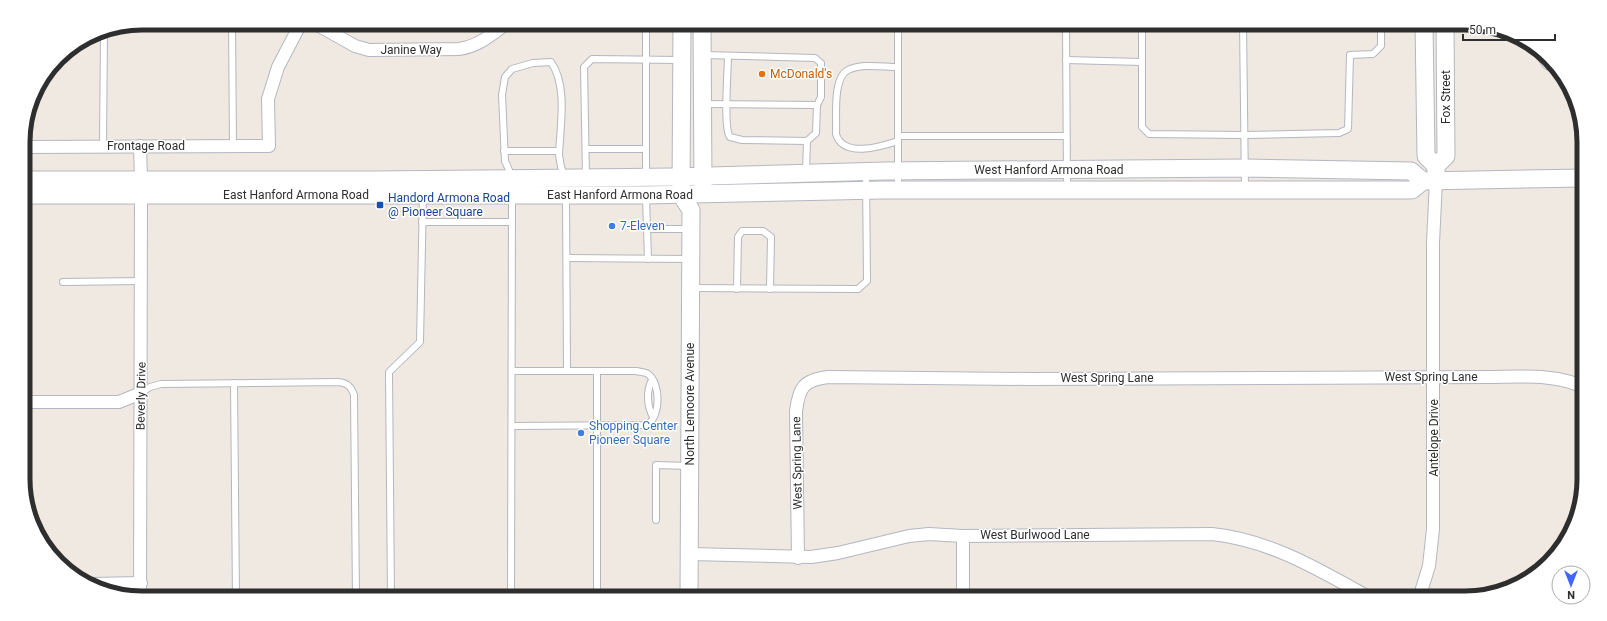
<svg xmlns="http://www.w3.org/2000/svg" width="1607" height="621" font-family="Roboto,sans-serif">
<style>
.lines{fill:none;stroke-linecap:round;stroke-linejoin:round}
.lane-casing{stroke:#b4b7c1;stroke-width:8}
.street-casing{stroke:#b4b7c1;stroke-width:14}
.secondary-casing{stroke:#b4b7c1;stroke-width:19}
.lane{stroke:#fff;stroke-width:6}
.street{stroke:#fff;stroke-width:12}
.secondary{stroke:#fff;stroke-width:17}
.food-dot{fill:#e8710a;stroke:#fff;stroke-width:1.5}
.transit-dot{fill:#1a4fb4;stroke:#fff;stroke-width:1.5}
.shop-dot{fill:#3f7fe0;stroke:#fff;stroke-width:1.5}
.labels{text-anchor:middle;stroke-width:3;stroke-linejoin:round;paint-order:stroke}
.street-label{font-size:12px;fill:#2e2e2e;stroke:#fff}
.food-label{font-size:12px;fill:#c56008;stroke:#fff;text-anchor:start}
.transit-label{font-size:12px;fill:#164399;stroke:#fff;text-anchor:start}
.shop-label{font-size:12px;fill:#366cbe;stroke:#fff;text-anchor:start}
.rim{fill:none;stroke:#2e2e2e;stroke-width:5}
</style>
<rect width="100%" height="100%" fill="#efe9e1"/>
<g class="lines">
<g class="lane-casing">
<g id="lane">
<polyline points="232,23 233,146"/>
<polyline points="646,23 646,175"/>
<polyline points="898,23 898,188"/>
<polyline points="1066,23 1067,188"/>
<polyline points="1142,23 1142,127 1149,134 1244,135 1339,133 1348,129 1350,55 1373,54 1381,46 1381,23"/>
<polyline points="1243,23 1245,189"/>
<polyline points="704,27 808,25 816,23"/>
<polyline points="704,55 815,58 821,63 821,97 817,105"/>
<polyline points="1066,60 1142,62"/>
<path d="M 898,67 C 883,67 861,63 848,70 C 832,78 837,118 836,134 C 843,158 880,147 898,141"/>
<path d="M 703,104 L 817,105 L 816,133 L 807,141 L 742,140 L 730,137 C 723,128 728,71 728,56"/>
<polyline points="898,136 1066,136"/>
<polyline points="103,146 104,31"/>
<polyline points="586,149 646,149"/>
<polyline points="504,151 559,151"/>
<polyline points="806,171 807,141"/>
<path d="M 512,177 L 505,161 L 502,95 L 505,77 L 512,69 L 533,63 L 551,62 C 568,86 560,127 559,155 L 561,167 L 565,177"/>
<polyline points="586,177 584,67 592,59 680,60"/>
<polyline points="566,196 567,370"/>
<polyline points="646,197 648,259"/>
<polyline points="422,222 512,222"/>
<polyline points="647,229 690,229"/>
<polyline points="567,258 689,259"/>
<polyline points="63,282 141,281"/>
<polyline points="692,288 858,289 867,281 866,173"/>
<polyline points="737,289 738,237 742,231 763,231 771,237 770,289"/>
<path d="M 652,380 C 646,391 647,406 653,417"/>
<polyline points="234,383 236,598"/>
<path d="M 141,393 L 150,387 L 161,384 L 338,382 C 347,383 351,386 354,395 L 356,598"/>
<path d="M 512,426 L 647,425 C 661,416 661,384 648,374 C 645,372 640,372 636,371 L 512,371"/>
<polyline points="656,520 656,465 688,466"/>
<polyline points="391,598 389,372 420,342 423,195"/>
<polyline points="511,598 512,196"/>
<polyline points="597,598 597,371"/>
</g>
</g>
<g class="street-casing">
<g id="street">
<path d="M 314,23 L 355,46 L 369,50 L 459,49 C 479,46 491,35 507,23"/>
<polyline points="1544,57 1548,63 1557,67"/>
<polyline points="140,146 141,180"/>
<polyline points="23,147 269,146 268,99 278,67 301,23"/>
<polyline points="25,402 119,402 141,393"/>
<path d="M 690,554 L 811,557 L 838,553 L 909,536 L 929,534 L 963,536 L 1212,534 C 1270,540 1320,570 1370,598"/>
<path d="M 798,558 L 796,411 C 799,388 803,380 828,377 L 1029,379 L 1488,377 C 1516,377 1559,373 1584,388"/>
<polyline points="92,584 141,583"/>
<polyline points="140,598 141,195"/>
<polyline points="963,598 963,536"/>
<polyline points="1419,598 1429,566 1433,529 1433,243 1436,180"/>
</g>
</g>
<g class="secondary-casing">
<g id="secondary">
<polyline points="682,23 681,195 691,210 689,598"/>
<polyline points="702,23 703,187"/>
<polyline points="1424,23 1426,156 1436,166"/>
<polyline points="24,180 373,180 673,177 885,171 1121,169 1245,168 1411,171 1423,181 1583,178"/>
<polyline points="1436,180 1436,166 1446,156 1445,23"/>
<polyline points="24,195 646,195 882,190 1412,190 1423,181"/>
</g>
</g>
<use href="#lane" class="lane"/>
<use href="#street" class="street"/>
<use href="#secondary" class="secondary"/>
</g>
<circle class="food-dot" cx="762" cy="74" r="4"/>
<rect class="transit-dot" x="376" y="201" width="8" height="8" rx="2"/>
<g class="shop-dot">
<circle cx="612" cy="226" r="4"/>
<circle cx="581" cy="433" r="4"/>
</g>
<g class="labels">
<g class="street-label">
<text x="411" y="54">Janine Way</text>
<text transform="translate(1446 97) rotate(-90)" y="4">Fox Street</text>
<text x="146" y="150">Frontage Road</text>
<text x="1049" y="174">West Hanford Armona Road</text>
<text x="296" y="199">East Hanford Armona Road</text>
<text x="620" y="199">East Hanford Armona Road</text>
<text x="1431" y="381">West Spring Lane</text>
<text x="1107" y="382">West Spring Lane</text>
<text transform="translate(141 396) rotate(-89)" y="4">Beverly Drive</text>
<text transform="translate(690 404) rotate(-90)" y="4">North Lemoore Avenue</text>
<text transform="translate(1434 438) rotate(-90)" y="4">Antelope Drive</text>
<text transform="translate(797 463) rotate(-91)" y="4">West Spring Lane</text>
<text x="1035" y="539">West Burlwood Lane</text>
</g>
<g class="food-label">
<text x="770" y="78">McDonald's</text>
</g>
<g class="transit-label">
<text x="388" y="202">Handord Armona Road<tspan x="388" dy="14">@ Pioneer Square</tspan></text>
</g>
<g class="shop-label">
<text x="620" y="230">7-Eleven</text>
<text x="589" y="430">Shopping Center<tspan x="589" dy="14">Pioneer Square</tspan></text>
</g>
</g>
<path d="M0 0H1607V621H0ZM142 30H1465A112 112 0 0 1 1577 142V479A112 112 0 0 1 1465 591H142A112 112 0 0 1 30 479V142A112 112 0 0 1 142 30Z" fill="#fff" fill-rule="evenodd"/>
<path class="rim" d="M142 30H1465A112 112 0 0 1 1577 142V479A112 112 0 0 1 1465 591H142A112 112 0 0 1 30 479V142A112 112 0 0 1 142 30Z"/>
<g transform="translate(1571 585) rotate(180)"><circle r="19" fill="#ffffff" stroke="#ababab"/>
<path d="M0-3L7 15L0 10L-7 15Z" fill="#4264fb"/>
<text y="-6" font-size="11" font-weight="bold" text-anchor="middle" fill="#2e2e2e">N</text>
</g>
<path d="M1463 34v6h92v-6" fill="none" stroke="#2e2e2e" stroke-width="2"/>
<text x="1469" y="34" font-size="12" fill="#2e2e2e" stroke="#ffffff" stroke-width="3" paint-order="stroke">50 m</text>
</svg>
